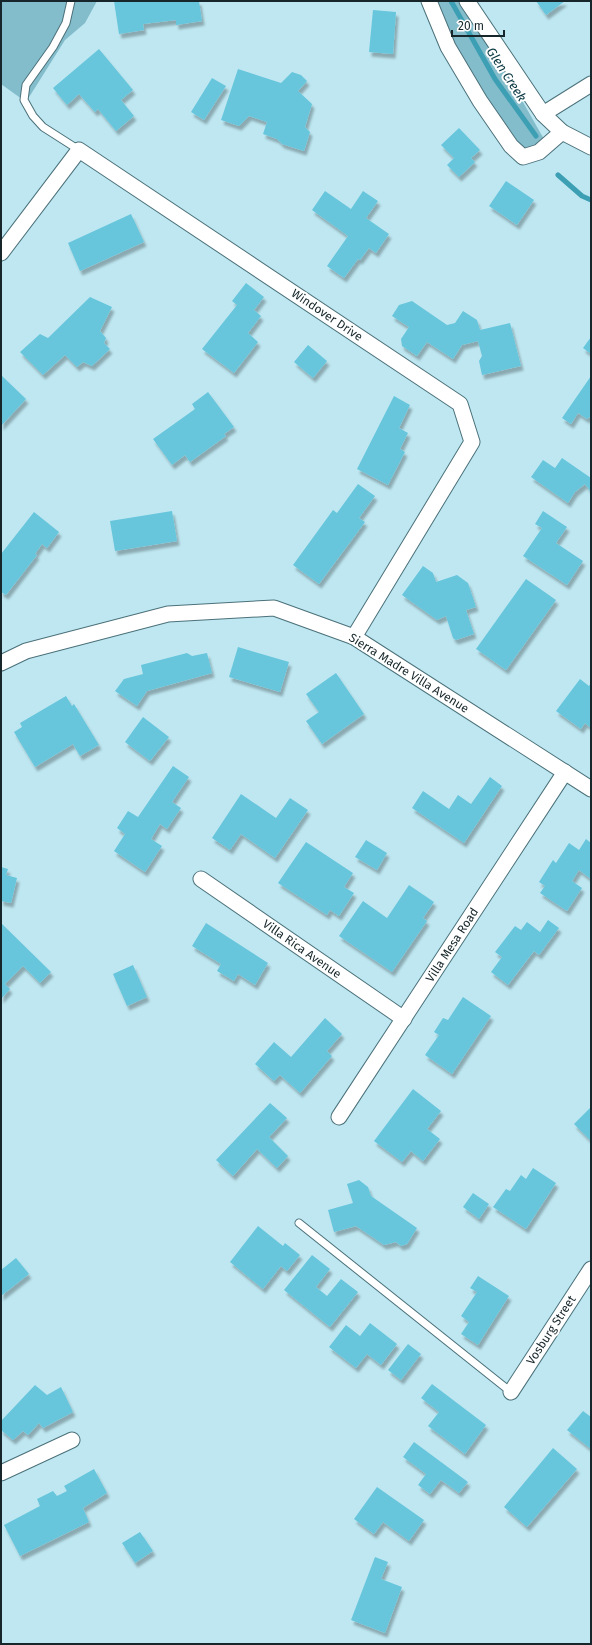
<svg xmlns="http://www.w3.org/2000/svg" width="592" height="1645" font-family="'Fira Sans',sans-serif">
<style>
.green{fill:#83bcca}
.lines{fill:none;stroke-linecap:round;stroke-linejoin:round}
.stream{stroke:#3d9fb4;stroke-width:5}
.building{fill:#67c6dc;filter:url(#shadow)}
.service-casing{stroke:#4b717a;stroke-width:9}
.minor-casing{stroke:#4b717a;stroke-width:17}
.service{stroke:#fff;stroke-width:7}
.minor{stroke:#fff;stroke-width:15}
.labels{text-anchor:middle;stroke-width:4;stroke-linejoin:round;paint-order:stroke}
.street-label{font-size:12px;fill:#16262a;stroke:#fff}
.water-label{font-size:13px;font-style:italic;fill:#0a3842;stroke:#fff}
</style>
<defs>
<filter id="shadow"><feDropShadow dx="2.5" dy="4.5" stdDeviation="1" flood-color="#0004"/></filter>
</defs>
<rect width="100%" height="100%" fill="#bee7f1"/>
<g class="green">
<polygon points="1,1 97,1 85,23 65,40 26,102 1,84"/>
<polygon points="428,1 471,1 498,58 549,148 512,157 465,88"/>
</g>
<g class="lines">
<g class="stream">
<polyline points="451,1 495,79 536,136"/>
<polyline points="558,175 582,196 591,200"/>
</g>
</g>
<g class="building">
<polygon points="114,1 199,1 202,21 176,25 176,20 143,24 144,30 119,34"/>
<polygon points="536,1 565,1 546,15"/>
<polygon points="373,10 396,12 393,54 369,52"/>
<polygon points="99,49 133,90 121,100 134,116 116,131 98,109 95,112 79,94 67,105 53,88"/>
<polygon points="238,69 281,83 292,72 301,75 307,81 298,91 312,104 305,127 310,132 304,151 282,144 277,139 263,134 267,122 249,116 239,126 221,120"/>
<polygon points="212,78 226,86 204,120 191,112"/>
<polygon points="459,128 480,150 471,158 475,162 459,177 447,165 454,158 441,145"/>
<polygon points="506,181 534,200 517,225 489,206"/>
<polygon points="325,191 351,209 363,191 378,201 366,218 389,234 376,253 369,248 360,260 358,259 344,278 327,266 348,236 312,210"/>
<polygon points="131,214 144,242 80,271 68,243"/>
<polygon points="246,283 264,297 254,310 261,316 248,333 258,342 234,373 202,349 237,305 232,301"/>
<polygon points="90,297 112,307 100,331 106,338 104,343 110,349 92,366 83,362 77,367 65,355 43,375 20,352 40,334 48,338"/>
<polygon points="412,301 447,325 455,323 463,311 477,320 480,330 510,323 521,366 482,375 479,361 482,356 478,341 462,345 453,359 427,342 417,356 402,346 401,339 409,327 392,316 399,305"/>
<polygon points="591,337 591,354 583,348"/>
<polygon points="308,345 327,361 313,378 294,362"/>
<polygon points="1,375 26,399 1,426"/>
<polygon points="591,376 591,416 587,419 578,413 571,424 562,418"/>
<polygon points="208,392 234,427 224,434 226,436 190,462 185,455 172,465 153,439 195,409 192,404"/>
<polygon points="394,396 410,405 399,428 408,433 400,449 405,452 388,485 357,469"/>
<polygon points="562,458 591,478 591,492 585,484 575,492 568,503 531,477 543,460 555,468"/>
<polygon points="358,484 375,496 359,518 365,522 319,584 293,565 333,510 337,513"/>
<polygon points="172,511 177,541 115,551 110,521"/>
<polygon points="543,511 567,527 556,543 583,561 567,585 523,556 542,528 535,524"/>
<polygon points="34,512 59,532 47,548 42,544 35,554 37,555 6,595 1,592 1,554"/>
<polygon points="423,566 433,573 436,582 457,575 468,583 476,607 466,610 474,634 456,640 453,638 446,616 437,620 402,595"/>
<polygon points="526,579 556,600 506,670 476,649"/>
<polygon points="238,647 289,662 280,692 229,677"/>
<polygon points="187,653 192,656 207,653 212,673 147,691 137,706 115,691 124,679 143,674 141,665"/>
<polygon points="336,673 364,714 322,744 306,721 319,712 306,694"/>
<polygon points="580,679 589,686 591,683 591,728 585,723 581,729 556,711"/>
<polygon points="66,696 72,706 74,704 99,745 80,756 73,744 35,767 14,732 22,727 20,723"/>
<polygon points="143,717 169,737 150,761 125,742"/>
<polygon points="173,766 189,777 172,802 181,808 167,829 160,824 151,839 162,846 145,872 114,851 125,834 117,828 128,811 138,817"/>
<polygon points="490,777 502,786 464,843 412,808 423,791 449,809 458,795 471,804"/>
<polygon points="241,794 276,818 290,798 308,810 275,858 241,834 230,850 212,838"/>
<polygon points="586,839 591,843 591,879 579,870 572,881 582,888 567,911 540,893 545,886 539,882 553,860 556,863 569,843 579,850"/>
<polygon points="366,840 387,853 377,870 355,857"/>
<polygon points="306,842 353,873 344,887 354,893 339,916 330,910 327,915 278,883"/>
<polygon points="1,867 8,869 6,875 17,878 11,903 1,901"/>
<polygon points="409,885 434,902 423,918 427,921 392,972 339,936 363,901 387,918"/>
<polygon points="548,920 559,928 539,955 534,951 508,985 491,972 502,957 495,952 515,926 521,930 527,922 540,932"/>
<polygon points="1,923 51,972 40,983 23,966 5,984 10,989 1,999"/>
<polygon points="206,923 268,963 255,985 238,974 234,981 217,971 221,964 192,946"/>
<polygon points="133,965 147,997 127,1006 113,974"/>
<polygon points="463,997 491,1016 452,1074 425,1055 439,1035 434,1032 443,1018 448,1020"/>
<polygon points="325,1018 342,1034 327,1051 332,1056 300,1093 280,1075 274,1081 255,1064 274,1042 291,1057"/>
<polygon points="413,1089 441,1111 427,1129 440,1139 423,1161 411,1151 402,1162 374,1141"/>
<polygon points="270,1103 287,1118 269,1137 288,1156 277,1168 257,1149 233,1176 216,1160"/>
<polygon points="591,1107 591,1141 574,1124"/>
<polygon points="533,1168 556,1183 526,1229 493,1207 506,1189 510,1191 521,1175 526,1179"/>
<polygon points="359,1180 368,1187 371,1196 417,1228 407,1244 401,1246 396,1242 384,1245 356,1226 334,1232 328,1210 353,1203 347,1184"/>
<polygon points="473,1193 489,1204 479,1219 463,1207"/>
<polygon points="258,1226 283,1246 285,1243 300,1255 287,1271 281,1266 263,1289 230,1262"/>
<polygon points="312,1255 330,1269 316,1287 327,1296 341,1279 358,1292 330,1327 284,1290"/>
<polygon points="16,1258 29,1274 1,1296 1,1270"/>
<polygon points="478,1276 509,1296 478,1345 461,1334 469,1322 461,1316 477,1292 470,1288"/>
<polygon points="370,1323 397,1344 381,1365 367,1354 356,1368 329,1347 346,1325 360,1336"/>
<polygon points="408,1344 421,1354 401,1380 388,1370"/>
<polygon points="432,1384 486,1425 465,1454 428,1426 439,1412 421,1398"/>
<polygon points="35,1385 47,1395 61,1387 73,1412 43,1428 39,1423 28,1435 23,1431 13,1440 1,1430 1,1421"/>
<polygon points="583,1411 591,1417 591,1449 567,1430"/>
<polygon points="414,1442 468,1482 459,1493 441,1480 430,1494 418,1485 426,1474 403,1457"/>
<polygon points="553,1448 577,1469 527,1527 504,1507"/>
<polygon points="94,1469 107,1493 83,1508 89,1522 20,1556 4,1525 40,1506 37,1499 53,1491 57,1496 67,1491 64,1486"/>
<polygon points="377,1487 424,1520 409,1541 383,1522 374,1534 354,1519"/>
<polygon points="140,1532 153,1551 135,1563 122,1543"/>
<polygon points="375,1557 388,1562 381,1579 402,1587 385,1633 351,1620"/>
</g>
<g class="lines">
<g class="service-casing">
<g id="service">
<polyline points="71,1 66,23 53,47 26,85 24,100 33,116 43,127 79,150"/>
<polyline points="299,1223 511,1392"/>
</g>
</g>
<g class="minor-casing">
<g id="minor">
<polyline points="429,1 448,47 480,101 511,146 523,157 539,152 562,132"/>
<polyline points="467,1 543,114 562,132 591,147"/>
<polyline points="543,114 591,84"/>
<polyline points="1,253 79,150 460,404 472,442 354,637"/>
<polyline points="1,663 26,651 168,614 274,608 354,637 591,789"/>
<polyline points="201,879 404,1019"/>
<polyline points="339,1117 565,772"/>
<polyline points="511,1392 591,1269"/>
<polyline points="1,1473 72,1440"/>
</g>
</g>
<use href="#service" class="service"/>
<use href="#minor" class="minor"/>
</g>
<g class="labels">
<g class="street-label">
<text transform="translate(327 315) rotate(34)" y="4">Windover Drive</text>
<text transform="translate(409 673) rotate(32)" y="4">Sierra Madre Villa Avenue</text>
<text transform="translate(452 945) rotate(-57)" y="4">Villa Mesa Road</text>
<text transform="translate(302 949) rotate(35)" y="4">Villa Rica Avenue</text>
<text transform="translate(551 1330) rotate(-57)" y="4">Vosburg Street</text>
</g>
<g class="water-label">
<text transform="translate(507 74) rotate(57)" y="5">Glen Creek</text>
</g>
</g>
<rect width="592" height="1645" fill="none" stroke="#16262a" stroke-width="4"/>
<path d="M452 30v6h52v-6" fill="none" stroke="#16262a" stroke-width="2"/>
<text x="458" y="30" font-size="12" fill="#16262a" stroke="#ffffff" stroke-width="3" paint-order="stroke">20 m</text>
</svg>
